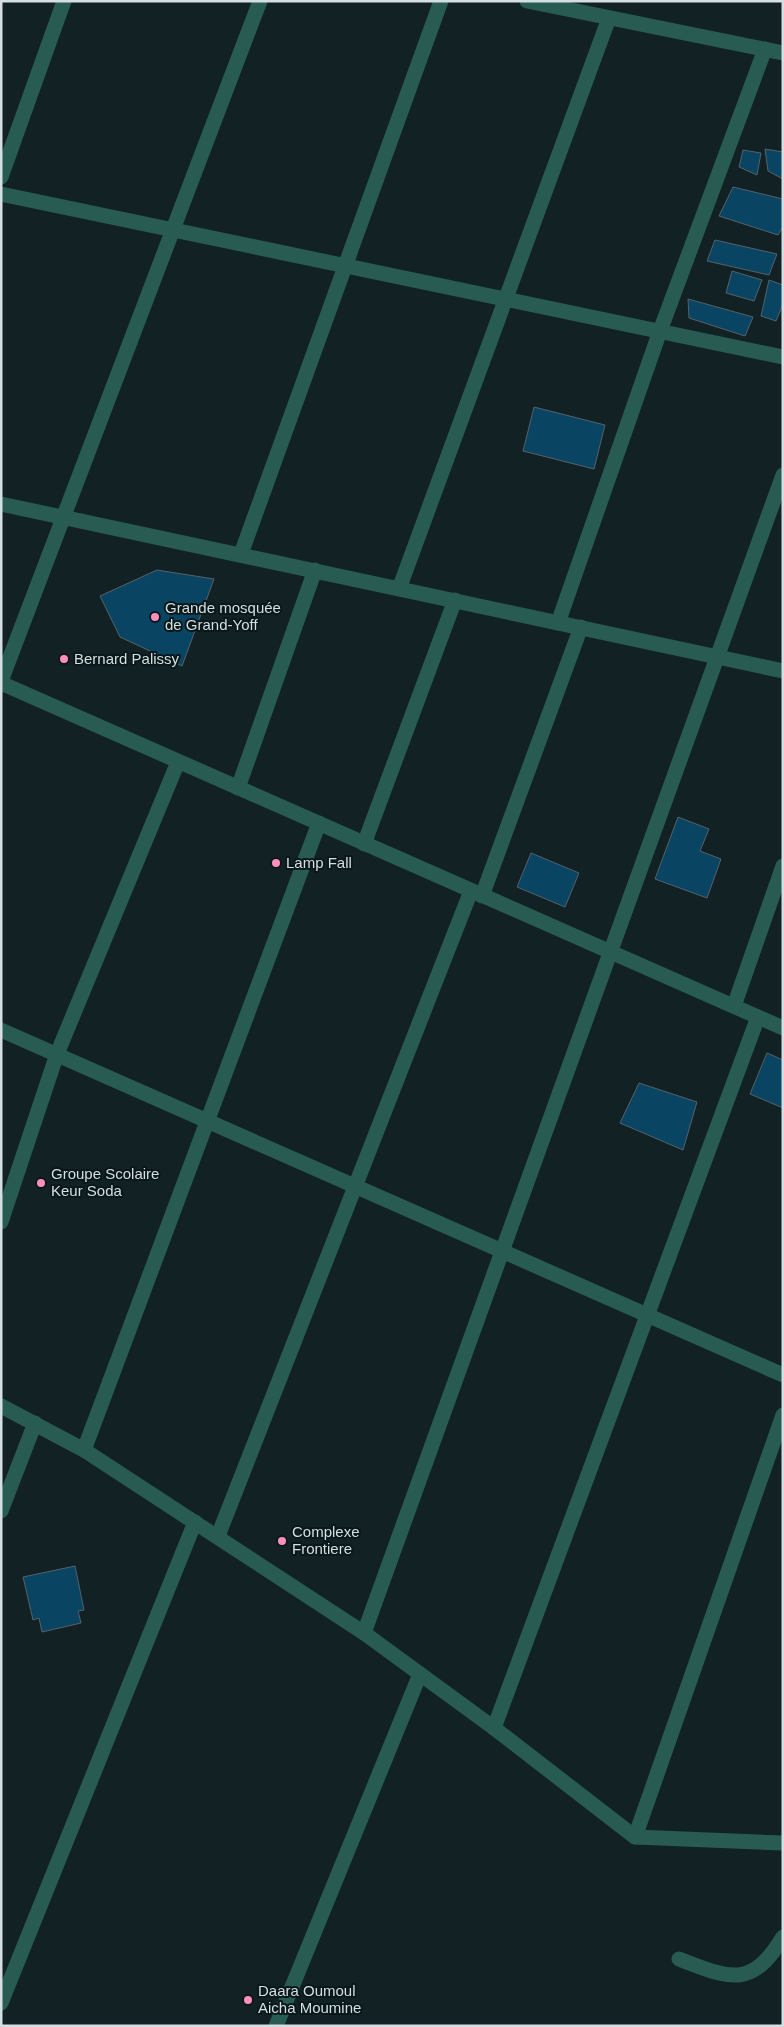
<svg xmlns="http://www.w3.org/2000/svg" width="784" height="2027" font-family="Arial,sans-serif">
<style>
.building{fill:#094463;stroke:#55626a}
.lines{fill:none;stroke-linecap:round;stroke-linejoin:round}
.minor{stroke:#285c53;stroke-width:15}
.poi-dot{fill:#fe8ebd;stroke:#09181a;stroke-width:2}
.labels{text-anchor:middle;stroke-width:4;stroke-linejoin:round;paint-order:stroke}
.poi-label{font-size:15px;fill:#d5dee0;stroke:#09181a;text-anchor:start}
</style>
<rect width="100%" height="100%" fill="#122124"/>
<g class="building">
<polygon points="765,149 783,152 783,179 768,171"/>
<polygon points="743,150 761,153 757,175 739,167"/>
<polygon points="733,187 783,199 783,226 778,235 719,216"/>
<polygon points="715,240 777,254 769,275 707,261"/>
<polygon points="732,271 762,280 754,301 726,293"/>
<polygon points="769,280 783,285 783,304 776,321 761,316"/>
<polygon points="688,299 753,317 745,336 689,318"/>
<polygon points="534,407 605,425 594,469 523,451"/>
<polygon points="157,570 214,579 182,666 120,637 100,596"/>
<polygon points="678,817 709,829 700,851 721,859 707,898 655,879"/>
<polygon points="531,853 579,873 565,907 517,887"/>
<polygon points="767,1053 783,1060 783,1108 750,1094"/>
<polygon points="639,1083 697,1102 683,1150 620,1123"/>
<polygon points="75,1566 84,1610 78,1611 81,1623 42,1632 39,1618 33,1620 23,1577"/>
</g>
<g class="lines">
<g class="minor">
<polyline points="527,1 783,53"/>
<polyline points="1,177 64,1"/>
<polyline points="1,194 783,357"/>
<polyline points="1,504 783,671"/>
<polyline points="241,554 441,1"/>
<polyline points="399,589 609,18"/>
<polyline points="558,623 660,331 765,49"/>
<polyline points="1,681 260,1"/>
<polyline points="1,683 783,1028"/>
<polyline points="238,788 315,570"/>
<polyline points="364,844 455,600"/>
<polyline points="482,896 581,627"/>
<polyline points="734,1006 783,866"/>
<polyline points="1,1030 783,1375"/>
<polyline points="1,1222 57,1054 178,762"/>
<polyline points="1,1406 84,1450 364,1633 494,1728 635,1837 783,1843"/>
<polyline points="84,1450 319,823"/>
<polyline points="1,1511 35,1423"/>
<polyline points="218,1536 471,891"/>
<polyline points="364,1633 783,475"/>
<polyline points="494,1728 758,1017"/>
<polyline points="635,1837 783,1415"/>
<path d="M 679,1959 C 729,1978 751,1990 783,1937"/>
<polyline points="1,2003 195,1522"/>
<polyline points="276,2026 420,1674"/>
</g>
</g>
<g class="poi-dot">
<circle cx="155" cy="617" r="5"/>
<circle cx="64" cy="659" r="5"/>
<circle cx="276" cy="863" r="5"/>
<circle cx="41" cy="1183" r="5"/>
<circle cx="282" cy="1541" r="5"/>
<circle cx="248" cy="2000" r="5"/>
</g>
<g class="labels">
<g class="poi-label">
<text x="165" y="613">Grande mosquée<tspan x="165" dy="17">de Grand-Yoff</tspan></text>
<text x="74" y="664">Bernard Palissy</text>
<text x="286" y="868">Lamp Fall</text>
<text x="51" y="1179">Groupe Scolaire<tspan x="51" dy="17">Keur Soda</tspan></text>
<text x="292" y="1537">Complexe<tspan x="292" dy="17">Frontiere</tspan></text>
<text x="258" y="1996">Daara Oumoul<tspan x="258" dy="17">Aicha Moumine</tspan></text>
</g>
</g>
<rect width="784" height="2027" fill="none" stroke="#d5dee0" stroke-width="5"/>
</svg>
